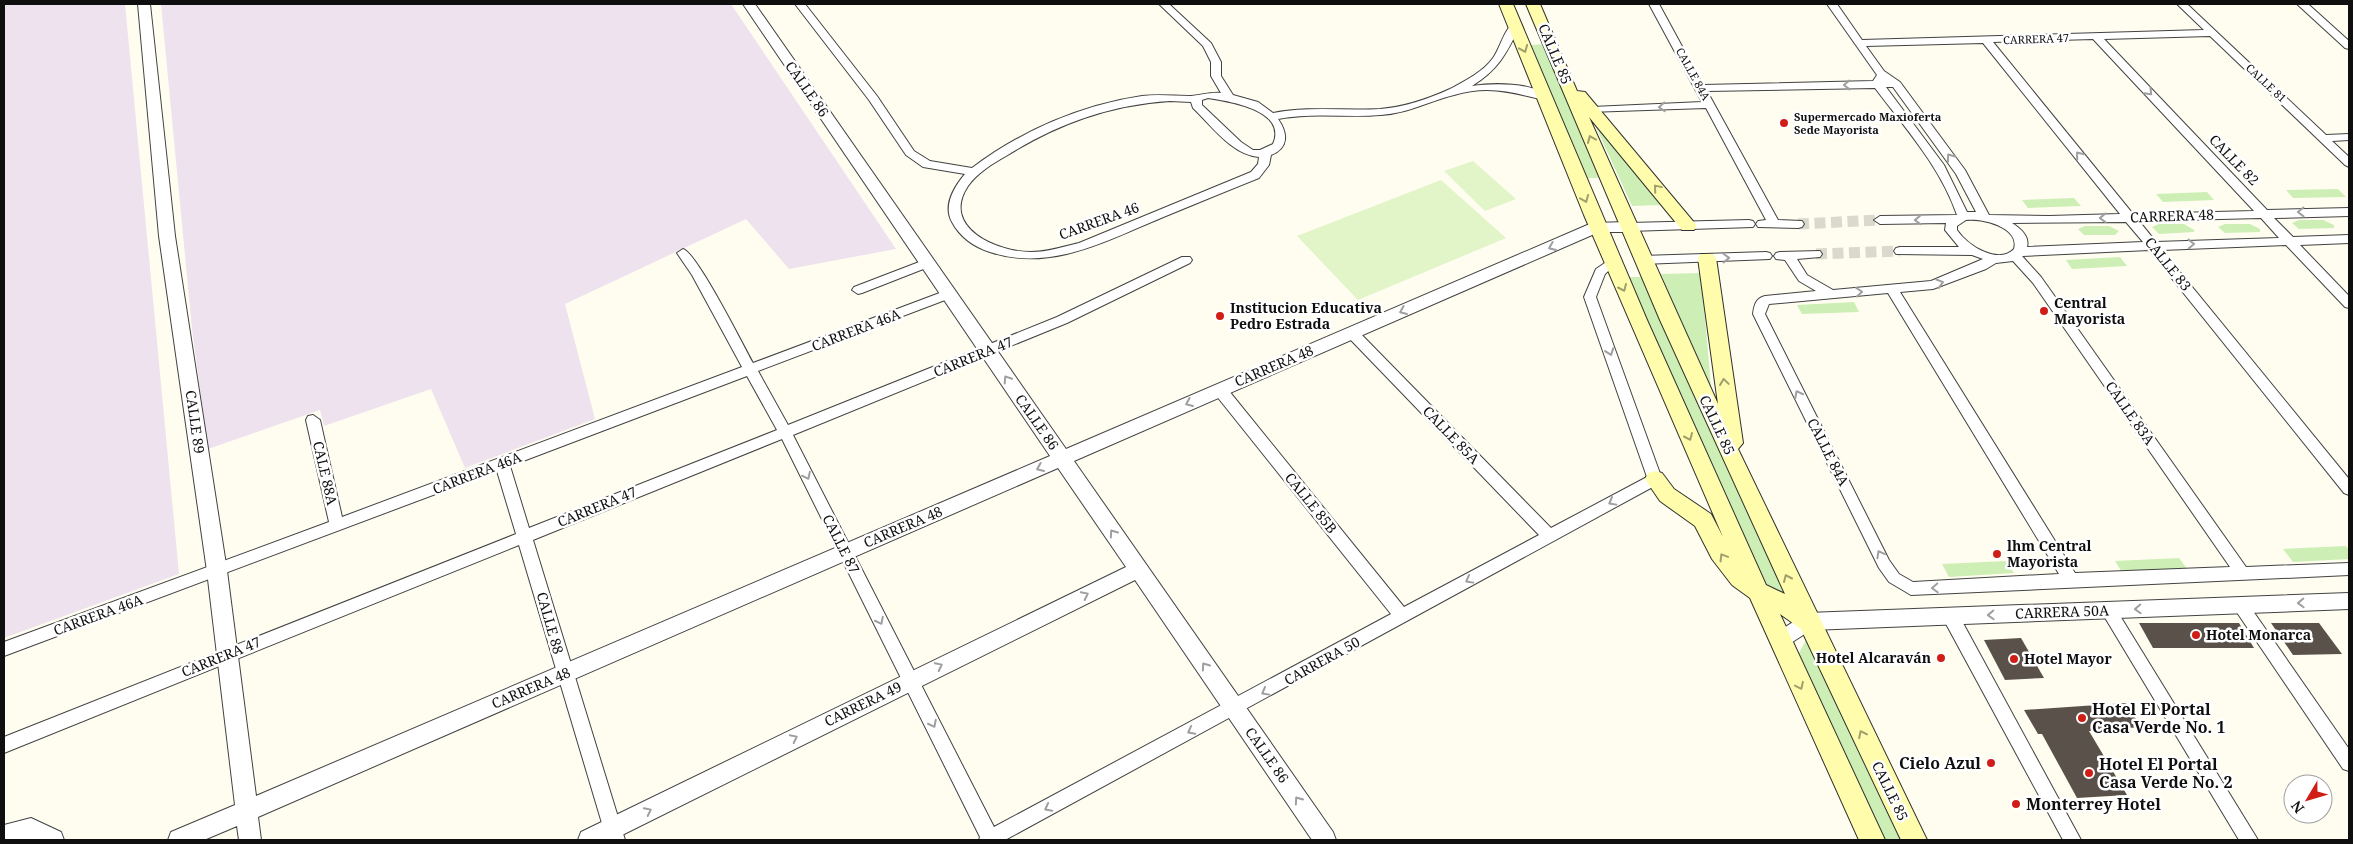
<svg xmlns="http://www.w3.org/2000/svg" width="2353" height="844" font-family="'Noto Serif',serif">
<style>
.industrial{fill:#eee2ee}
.green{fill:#cdefb5}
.pitch{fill:#e1f5c8}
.building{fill:#59514a}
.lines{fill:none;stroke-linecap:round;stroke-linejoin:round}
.minor-tunnel{stroke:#dbd9ce;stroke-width:11;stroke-dasharray:11 5.5;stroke-linecap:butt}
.minor-casing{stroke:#424242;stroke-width:2}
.tertiary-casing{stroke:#424242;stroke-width:2}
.secondary-casing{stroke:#313131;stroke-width:2}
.minor{fill:#fff;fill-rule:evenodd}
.tertiary{fill:#fff;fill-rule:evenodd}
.secondary{fill:#fffdab;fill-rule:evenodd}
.oneway{stroke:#9f9e6d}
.oneway2{stroke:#9f9f9f}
.poi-dot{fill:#cf1e16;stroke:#fff;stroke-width:2}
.labels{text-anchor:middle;stroke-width:5;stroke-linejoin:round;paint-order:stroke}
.far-street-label{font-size:11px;fill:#0f0f0f;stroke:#fff}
.far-poi-label{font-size:11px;font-weight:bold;fill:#0f0f0f;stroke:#fff;text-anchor:start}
.street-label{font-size:14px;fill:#0f0f0f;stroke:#fff}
.poi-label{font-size:14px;font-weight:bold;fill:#0f0f0f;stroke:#fff;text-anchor:start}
.near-poi-label{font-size:16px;font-weight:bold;fill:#0f0f0f;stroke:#fff;text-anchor:start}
</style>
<rect width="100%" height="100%" fill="#fffdf0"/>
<g class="industrial">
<polygon points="4,4 125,4 179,574 4,638"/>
<polygon points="161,4 731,4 896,249 789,269 746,219 565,304 595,419 465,468 431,389 324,426 320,410 208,449 192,329"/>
</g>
<g class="green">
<polygon points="1544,44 1599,178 1583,178 1531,45"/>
<polygon points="1590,114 1660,205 1632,206"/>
<polygon points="2338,189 2346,197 2293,198 2286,190"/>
<polygon points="2207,192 2214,200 2163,202 2156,194"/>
<polygon points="2074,198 2081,206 2028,208 2022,200"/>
<polygon points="2299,220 2323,220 2334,225 2334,228 2299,229 2292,223"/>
<polygon points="2159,224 2184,224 2194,230 2194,232 2159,234 2152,227"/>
<polygon points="2225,224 2250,224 2260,229 2260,232 2225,233 2218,227"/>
<polygon points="2085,226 2109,226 2119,231 2115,235 2084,235 2078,229"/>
<polygon points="2120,257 2127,266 2072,269 2066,260"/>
<polygon points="1701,273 1712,398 1661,274"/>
<polygon points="1628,277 1643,277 1786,598 1762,585"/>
<polygon points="1854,302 1859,312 1802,314 1797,305"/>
<polygon points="2346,546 2349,550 2349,559 2293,562 2283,549"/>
<polygon points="2179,558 2188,570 2123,574 2115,561"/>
<polygon points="2006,561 2014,573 1949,577 1942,564"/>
<polygon points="1806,640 1901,840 1880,840 1796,659"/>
</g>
<g class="pitch">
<polygon points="1473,161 1516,199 1485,211 1444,171"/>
<polygon points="1441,180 1506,238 1358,300 1297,236"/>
</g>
<g class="building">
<polygon points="2139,623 2239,623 2254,648 2153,648"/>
<polygon points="2271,623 2319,623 2342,654 2293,655"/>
<polygon points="2021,638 2044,678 2005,680 1984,640"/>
<polygon points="2126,703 2141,727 2089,731 2127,795 2077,798 2042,734 2038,734 2024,710"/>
</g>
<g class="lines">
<g class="minor-tunnel">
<polyline points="1798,224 1880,220"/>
<polyline points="1816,254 1900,251"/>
</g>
<g class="minor-casing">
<g id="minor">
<path d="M 795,4 L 805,4 L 877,96 L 914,151 L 930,161 L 972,168 C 1021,131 1081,105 1142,96 C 1158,94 1175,96 1191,96 C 1202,95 1210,92 1221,93 L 1211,76 L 1211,62 L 1203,46 L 1159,4 L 1169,4 L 1211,43 L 1221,62 L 1221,76 L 1233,95 L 1258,102 L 1273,113 C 1309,106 1344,111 1380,109 C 1405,107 1428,99 1450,89 C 1465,81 1483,72 1493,58 C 1500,49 1505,26 1515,23 L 1520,26 C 1506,54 1499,69 1472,86 C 1492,83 1534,82 1549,97 L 1544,100 C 1511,92 1488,85 1454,95 C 1429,101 1409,113 1381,115 C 1347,118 1313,112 1278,119 C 1288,133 1289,148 1271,155 L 1269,165 L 1259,178 C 1226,191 1193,205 1161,218 C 1106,241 1050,272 990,252 C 974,247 960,237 952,222 C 943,206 954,187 965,174 L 923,167 L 906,155 L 869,100 ZM 1208,98 C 1228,101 1288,110 1273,144 L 1260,150 L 1253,150 L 1241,142 L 1202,105 L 1202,100 ZM 1170,101 L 1191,102 L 1193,108 C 1212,126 1232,155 1259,157 L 1258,164 L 1251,172 L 1079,243 C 1063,247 1047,252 1031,252 C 998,252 940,228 968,186 C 977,173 992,164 1006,156 C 1057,124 1109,105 1170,101 Z"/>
<path d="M 1649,4 L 1659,4 L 1703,85 L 1873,81 L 1877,75 L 1827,4 L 1837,4 L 1862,40 L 2204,30 L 2177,4 L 2187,4 L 2326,135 L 2349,134 L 2349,140 L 2332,141 L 2349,157 L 2349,167 L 2345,165 L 2210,36 L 2104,39 L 2267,210 L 2349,208 L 2349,216 L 2274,218 L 2293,237 L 2349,235 L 2349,243 L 2300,245 L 2349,296 L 2349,308 L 2345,307 L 2286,245 L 2162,250 L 2349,479 L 2349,495 L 2344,493 L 2149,250 L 2022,256 L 2041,277 L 2246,567 L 2349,563 L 2349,575 L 1911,595 L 1889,582 L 1879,568 L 1753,314 C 1754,305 1756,298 1765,296 L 1816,291 L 1799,281 L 1785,260 L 1776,259 L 1774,256 L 1776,253 L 1780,252 L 1820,251 L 1822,254 L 1820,257 L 1797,259 L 1807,275 L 1833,290 L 1931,281 L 1983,259 L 1972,255 L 1896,254 L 1894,251 L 1896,248 L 1900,247 L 1959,247 L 1945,230 L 1946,223 L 1880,224 L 1874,220 L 1880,216 L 1957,215 C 1940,166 1905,128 1875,88 L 1707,91 L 1778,220 L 1802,221 L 1804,224 L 1802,227 L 1798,228 L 1758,227 L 1756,224 L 1758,221 L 1766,220 L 1706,108 L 1588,112 L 1587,110 L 1592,107 L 1702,102 ZM 2093,39 L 2254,211 L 2133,214 L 1993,42 ZM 1983,43 L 2120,214 L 2049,216 L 1989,215 L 1965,170 L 1900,82 L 1884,71 L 1866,46 ZM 1886,87 L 1893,87 L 1956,174 L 1976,212 L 1967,212 L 1944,165 ZM 2261,218 L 2279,238 L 2156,242 L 2139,221 ZM 1966,220 C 1982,218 2020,227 2014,249 C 1998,265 1968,246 1957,230 L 1957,226 ZM 2126,222 L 2143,242 L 2027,247 C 2030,236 2020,228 2012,223 ZM 2013,261 L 2033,283 L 2230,567 L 2075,573 L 1900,292 L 1933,289 L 1986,269 L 1996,263 ZM 1888,293 L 2059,574 L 1913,582 L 1899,574 L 1889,560 L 1765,314 L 1769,304 Z"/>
<polygon points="2297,4 2308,4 2349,41 2349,49 2345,48"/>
<polygon points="1749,220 1753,221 1755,224 1753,227 1629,231 1623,227 1629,223"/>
<path d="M 683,249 C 697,253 743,345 753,363 L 945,291 L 949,290 L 955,294 L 953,297 L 758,371 L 788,425 L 1057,317 L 1182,257 L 1190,257 L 1192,260 L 1190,263 L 1067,323 L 793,435 L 994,827 L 1391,614 L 1215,394 L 1213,390 L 1215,386 L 1225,386 L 1404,607 L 1539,535 L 1347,336 L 1346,333 L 1347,330 L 1357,330 L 1551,528 L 1647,477 L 1584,297 L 1596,269 L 1612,258 L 1618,262 L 1605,274 L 1596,297 L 1662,479 L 1660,483 L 1005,840 L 979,840 L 980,837 L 782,439 L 533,540 L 625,840 L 607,840 L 519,545 L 4,753 L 4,737 L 516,534 L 497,471 L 4,656 L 4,642 L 329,522 L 306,420 L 308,416 L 313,415 L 320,420 L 342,517 L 742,367 L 692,275 L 677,253 ZM 747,376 L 777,430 L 529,528 L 510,466 Z"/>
<polygon points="1766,252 1770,253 1772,256 1770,259 1642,264 1636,260 1642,256"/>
<polygon points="927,259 931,260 933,263 931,266 862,293 858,294 852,290 854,287"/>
<polygon points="2241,599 2246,601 2349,749 2349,771 2343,769 2236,611 2233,606 2236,601"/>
<polygon points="2109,604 2114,606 2258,840 2239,840 2104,616 2101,611 2104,606"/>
<polygon points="1951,610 1957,612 2081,840 2063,840 1945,622 1943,617 1945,612"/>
</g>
</g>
<g class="tertiary-casing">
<g id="tertiary">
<polygon points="138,4 150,4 175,236 227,571 256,796 1050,456 743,4 755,4 1066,449 1592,223 1629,222 1637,227 1629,232 1599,232 1074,461 1333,832 1336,840 1312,840 1135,580 612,840 578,840 581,832 1126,567 1058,468 258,817 261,840 239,840 237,826 204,840 168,840 171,832 235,805 207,571 159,236"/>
<polygon points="2349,593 2349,609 1811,630 1780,650 1773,647 1770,641 1773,635 1807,613"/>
<polygon points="31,818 61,832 64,840 4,840 4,825"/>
</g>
</g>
<g class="secondary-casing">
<polygon id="secondary" points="1499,4 1513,4 1647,320 1766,585 1785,594 1660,320 1526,4 1540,4 1577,91 1585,92 1697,226 1694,230 1682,230 1589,117 1718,404 1698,258 1701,254 1713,254 1716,258 1743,443 1738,449 1927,840 1901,840 1801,629 1780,614 1885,840 1859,840 1750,598 1732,585 1712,559 1695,526 1660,501 1645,479 1648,473 1655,471 1662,473 1674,489 1711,514 1723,537 1584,215"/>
</g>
<use href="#minor" class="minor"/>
<use href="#tertiary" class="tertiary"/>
<use href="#secondary" class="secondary"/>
</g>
<defs><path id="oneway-chevron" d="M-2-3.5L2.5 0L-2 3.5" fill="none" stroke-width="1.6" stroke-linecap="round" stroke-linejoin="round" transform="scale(1.25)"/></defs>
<g class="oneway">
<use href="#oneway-chevron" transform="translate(1524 49) rotate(68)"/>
<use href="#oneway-chevron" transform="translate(1591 139) rotate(-113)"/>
<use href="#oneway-chevron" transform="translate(1657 188) rotate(-130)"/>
<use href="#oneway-chevron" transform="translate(1585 199) rotate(68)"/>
<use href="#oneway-chevron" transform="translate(1623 288) rotate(66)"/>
<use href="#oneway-chevron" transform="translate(1724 382) rotate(-98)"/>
<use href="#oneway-chevron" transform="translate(1689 437) rotate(66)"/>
<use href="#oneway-chevron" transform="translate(1723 557) rotate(-121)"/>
<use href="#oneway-chevron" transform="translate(1787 578) rotate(-114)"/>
<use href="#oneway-chevron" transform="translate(1800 686) rotate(65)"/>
<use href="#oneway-chevron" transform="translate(1862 734) rotate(-116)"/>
</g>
<g class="oneway2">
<use href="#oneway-chevron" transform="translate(1847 85) rotate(179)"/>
<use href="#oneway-chevron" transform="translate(2149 92) rotate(46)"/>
<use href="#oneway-chevron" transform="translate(1662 107) rotate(177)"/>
<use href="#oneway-chevron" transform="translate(2079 155) rotate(-129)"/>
<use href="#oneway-chevron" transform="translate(1950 157) rotate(-126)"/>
<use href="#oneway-chevron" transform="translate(2301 212) rotate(179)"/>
<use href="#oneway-chevron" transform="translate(2103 218) rotate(178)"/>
<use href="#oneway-chevron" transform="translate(1918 220) rotate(178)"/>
<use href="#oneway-chevron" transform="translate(2191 244) rotate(-1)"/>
<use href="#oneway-chevron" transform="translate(1552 247) rotate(157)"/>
<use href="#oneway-chevron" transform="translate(1726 258) rotate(-2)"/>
<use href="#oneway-chevron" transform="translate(1940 283) rotate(-17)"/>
<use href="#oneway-chevron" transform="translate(1859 292) rotate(-4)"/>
<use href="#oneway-chevron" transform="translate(1403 311) rotate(157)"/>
<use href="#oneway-chevron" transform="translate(1610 352) rotate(70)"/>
<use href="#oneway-chevron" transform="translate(1007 379) rotate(-123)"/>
<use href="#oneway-chevron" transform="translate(1798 394) rotate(-117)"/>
<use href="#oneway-chevron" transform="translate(1189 403) rotate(157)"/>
<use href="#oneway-chevron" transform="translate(1040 468) rotate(157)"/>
<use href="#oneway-chevron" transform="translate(807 476) rotate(64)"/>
<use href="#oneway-chevron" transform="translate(1612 502) rotate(151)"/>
<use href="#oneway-chevron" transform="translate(1113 533) rotate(-125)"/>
<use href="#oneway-chevron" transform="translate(1880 554) rotate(-119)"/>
<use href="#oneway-chevron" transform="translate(1469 580) rotate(151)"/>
<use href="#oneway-chevron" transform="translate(1935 588) rotate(177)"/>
<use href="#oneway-chevron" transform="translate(1085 595) rotate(-26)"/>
<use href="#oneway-chevron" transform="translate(2301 603) rotate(178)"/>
<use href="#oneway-chevron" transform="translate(2138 609) rotate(178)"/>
<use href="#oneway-chevron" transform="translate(1991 615) rotate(178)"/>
<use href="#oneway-chevron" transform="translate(880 621) rotate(63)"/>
<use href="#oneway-chevron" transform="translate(939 666) rotate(-26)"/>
<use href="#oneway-chevron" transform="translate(1205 666) rotate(-125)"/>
<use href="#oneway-chevron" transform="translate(1265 692) rotate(151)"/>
<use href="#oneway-chevron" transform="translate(933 724) rotate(63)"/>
<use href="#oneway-chevron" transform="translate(1191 731) rotate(152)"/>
<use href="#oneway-chevron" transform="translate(794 738) rotate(-26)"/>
<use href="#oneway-chevron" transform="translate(1298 800) rotate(-125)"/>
<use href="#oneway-chevron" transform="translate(1048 808) rotate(152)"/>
<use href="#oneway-chevron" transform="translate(648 811) rotate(-26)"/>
</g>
<g class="poi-dot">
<circle cx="1784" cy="123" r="5"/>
<circle cx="2044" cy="311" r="5"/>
<circle cx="1220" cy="316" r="5"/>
<circle cx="1997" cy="554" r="5"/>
<circle cx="2196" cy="635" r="5"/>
<circle cx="1941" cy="658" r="5"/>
<circle cx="2014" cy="659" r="5"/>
<circle cx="2082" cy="718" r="5"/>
<circle cx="1991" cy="763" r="5"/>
<circle cx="2089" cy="773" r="5"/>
<circle cx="2016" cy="804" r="5"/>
</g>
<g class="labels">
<g class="far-street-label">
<text transform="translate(2036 39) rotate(-2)" y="4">CARRERA 47</text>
<text transform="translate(1693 74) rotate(61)" y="4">CALLE 84A</text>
<text transform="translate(2266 83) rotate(43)" y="4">CALLE 81</text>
</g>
<g class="far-poi-label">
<text x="1794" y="121">Supermercado Maxioferta<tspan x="1794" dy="13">Sede Mayorista</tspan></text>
</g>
<g class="street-label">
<text transform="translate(1555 54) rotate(67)" y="5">CALLE 85</text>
<text transform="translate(807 89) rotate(55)" y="5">CALLE 86</text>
<text transform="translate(2234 160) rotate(46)" y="5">CALLE 82</text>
<text transform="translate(2172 216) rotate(-2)" y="5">CARRERA 48</text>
<text transform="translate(1099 221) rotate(-20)" y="5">CARRERA 46</text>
<text transform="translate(2168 264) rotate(51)" y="5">CALLE 83</text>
<text transform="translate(856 330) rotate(-21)" y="5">CARRERA 46A</text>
<text transform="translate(973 357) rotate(-22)" y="5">CARRERA 47</text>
<text transform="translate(1274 366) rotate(-23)" y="5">CARRERA 48</text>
<text transform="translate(2130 413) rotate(55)" y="5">CALLE 83A</text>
<text transform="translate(195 422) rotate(82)" y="5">CALLE 89</text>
<text transform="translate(1037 422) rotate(55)" y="5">CALLE 86</text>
<text transform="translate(1717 425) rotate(65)" y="5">CALLE 85</text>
<text transform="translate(1451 435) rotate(46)" y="5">CALLE 85A</text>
<text transform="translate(1828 452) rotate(63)" y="5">CALLE 84A</text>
<text transform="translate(325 473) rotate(77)" y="5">CALE 88A</text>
<text transform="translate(477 473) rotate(-21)" y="5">CARRERA 46A</text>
<text transform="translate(1311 503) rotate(51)" y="5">CALLE 85B</text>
<text transform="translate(597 507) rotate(-22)" y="5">CARRERA 47</text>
<text transform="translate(903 527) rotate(-23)" y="5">CARRERA 48</text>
<text transform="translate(841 544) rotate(63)" y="5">CALLE 87</text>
<text transform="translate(2062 612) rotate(-2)" y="5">CARRERA 50A</text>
<text transform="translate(98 615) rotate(-20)" y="5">CARRERA 46A</text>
<text transform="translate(550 623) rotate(74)" y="5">CALLE 88</text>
<text transform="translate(221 657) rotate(-22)" y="5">CARRERA 47</text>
<text transform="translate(1322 661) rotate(-29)" y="5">CARRERA 50</text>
<text transform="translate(531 688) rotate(-23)" y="5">CARRERA 48</text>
<text transform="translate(863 704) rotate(-26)" y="5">CARRERA 49</text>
<text transform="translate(1267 755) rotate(55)" y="5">CALLE 86</text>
<text transform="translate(1890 791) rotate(64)" y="5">CALLE 85</text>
</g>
<g class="poi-label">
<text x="2054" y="308">Central<tspan x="2054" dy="16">Mayorista</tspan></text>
<text x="1230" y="313">Institucion Educativa<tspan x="1230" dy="16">Pedro Estrada</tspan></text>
<text x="2007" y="551">lhm Central<tspan x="2007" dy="16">Mayorista</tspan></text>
<text x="2206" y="640">Hotel Monarca</text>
<text x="1931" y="663" text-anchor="end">Hotel Alcaraván</text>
<text x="2024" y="664">Hotel Mayor</text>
</g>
<g class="near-poi-label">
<text x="2092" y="715">Hotel El Portal<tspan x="2092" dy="18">Casa Verde No. 1</tspan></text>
<text x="1981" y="769" text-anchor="end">Cielo Azul</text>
<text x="2099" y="770">Hotel El Portal<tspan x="2099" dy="18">Casa Verde No. 2</tspan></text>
<text x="2026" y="810">Monterrey Hotel</text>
</g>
</g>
<rect width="2353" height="844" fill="none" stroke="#0f0f0f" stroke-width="10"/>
<g transform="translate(2308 799) rotate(232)"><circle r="24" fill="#ffffff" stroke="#9f9f9f"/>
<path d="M0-4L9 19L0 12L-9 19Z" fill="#cf1e16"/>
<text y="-8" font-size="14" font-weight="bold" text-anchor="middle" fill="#0f0f0f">N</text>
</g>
</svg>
